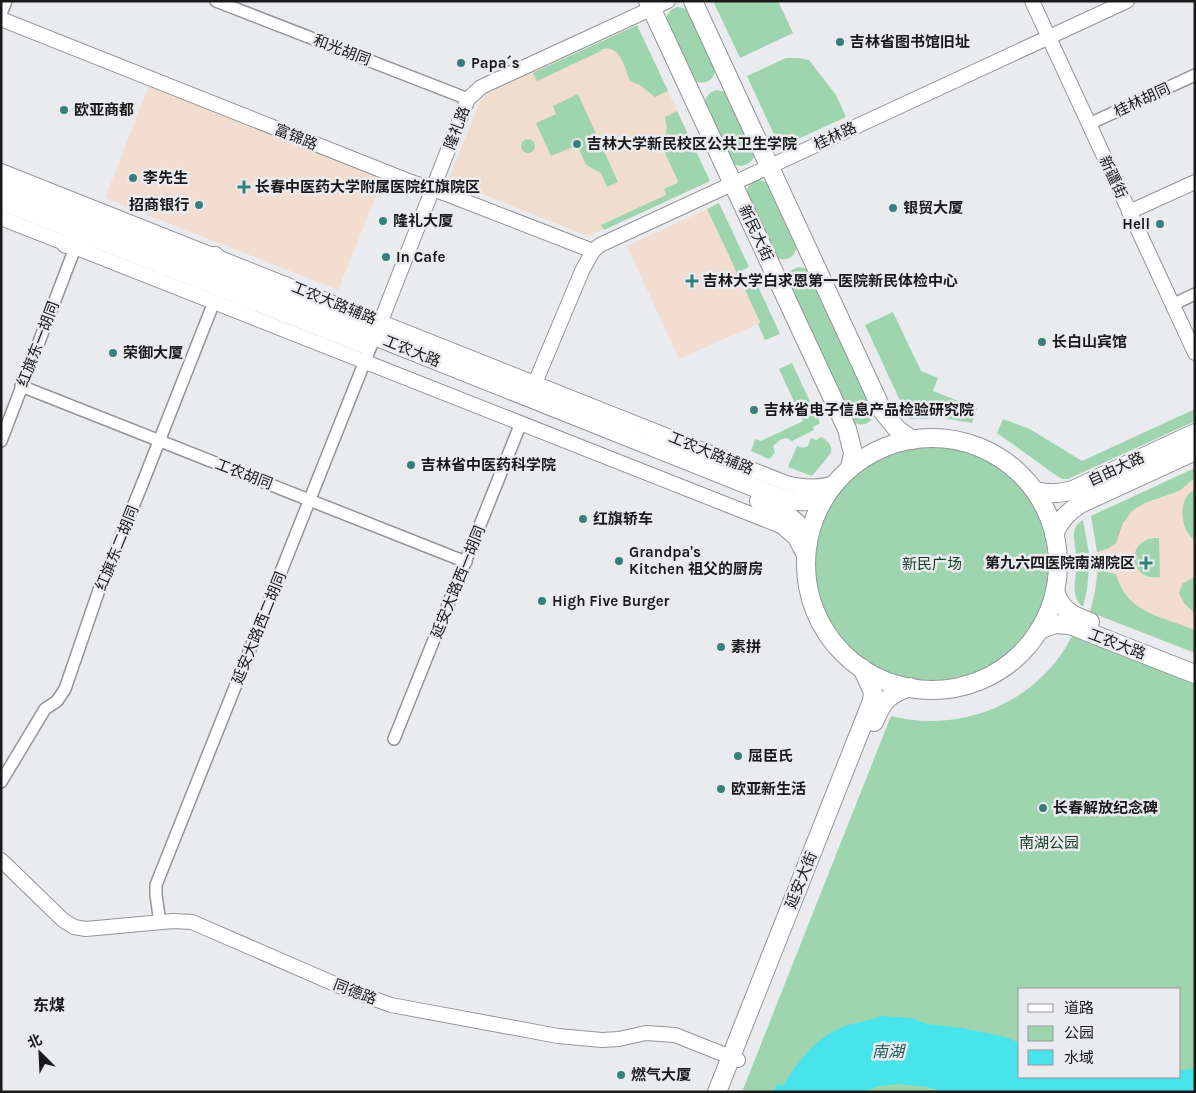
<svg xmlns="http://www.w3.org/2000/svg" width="1196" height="1093" font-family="Karla,'Noto Sans SC',sans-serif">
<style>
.education{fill:#f1ddce}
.medical{fill:#f3dcd0}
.green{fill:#9ed5ae;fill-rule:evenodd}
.water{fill:#49e3eb}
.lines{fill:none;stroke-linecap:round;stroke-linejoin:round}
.minor-casing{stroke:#939497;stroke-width:14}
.tertiary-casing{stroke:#939497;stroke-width:16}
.primary-casing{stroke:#939497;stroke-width:20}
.minor{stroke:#fff;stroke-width:11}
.tertiary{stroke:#fff;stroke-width:14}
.primary{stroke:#fff;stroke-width:18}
.poi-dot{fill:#367f7b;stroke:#eaebee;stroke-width:2}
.labels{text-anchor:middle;stroke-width:5;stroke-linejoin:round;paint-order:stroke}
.poi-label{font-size:15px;font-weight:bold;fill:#1a1a1b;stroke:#eaebee;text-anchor:start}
.street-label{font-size:15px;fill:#1a1a1b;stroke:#eaebee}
.park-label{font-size:15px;fill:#194027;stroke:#eaebee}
.neighbourhood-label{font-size:16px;font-weight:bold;fill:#1a1a1b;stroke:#eaebee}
.water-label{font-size:16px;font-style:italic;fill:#1a595c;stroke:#eaebee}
</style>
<rect width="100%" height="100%" fill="#eaebee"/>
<polygon class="education" points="637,25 710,181 588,236 452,182 449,178 481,99 488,93"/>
<g class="medical">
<polygon points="150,83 384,176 338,290 105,198"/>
<polygon points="707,209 760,323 679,359 627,246"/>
<polygon points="1195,468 1195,653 1090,612 1095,592 1098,556 1096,538 1091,516"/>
</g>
<g class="green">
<polygon points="713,1 778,1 793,33 740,58"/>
<path d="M 678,7 L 687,9 L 716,67 C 715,81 703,87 691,79 L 666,23 C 666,14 670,9 678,7 Z"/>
<path d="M 637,25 L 668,91 L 655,97 L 640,85 L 630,81 C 625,68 619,42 601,50 L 601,51 L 537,81 L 533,73 Z"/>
<polygon points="786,58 798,58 809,60 836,95 846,117 787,144 777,141 747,76"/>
<path d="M 717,90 L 726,92 L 755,155 C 750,166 740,169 730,162 L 704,106 C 705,97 709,92 717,90 Z"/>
<polygon points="578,94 618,182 607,187 601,173 586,165 578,147 571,148 551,156 536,123 556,114 553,106"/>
<polygon points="677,111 710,181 604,230 601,225 666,195 664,189 677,183 678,181 663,149 667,128 665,117"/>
<circle cx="528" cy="146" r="7"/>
<path d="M 758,180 L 767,182 L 797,243 C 797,256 788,262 776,258 L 746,191 L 750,184 Z"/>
<polygon points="719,203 749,267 737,273 707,209"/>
<path d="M 799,267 L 808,269 L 875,413 C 871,425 860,428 850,420 L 787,283 C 787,274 791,269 799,267 Z"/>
<polygon points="757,284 780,334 765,340 758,324 760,322 745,290"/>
<polygon points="893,312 921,371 938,378 933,391 977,408 972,423 943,418 911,419 908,418 865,325"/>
<polygon points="792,363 820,423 813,427 814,430 792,441 786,438 780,440 773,446 775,453 769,459 751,451 755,439 761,441 803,421 779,369"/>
<polygon points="1195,409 1195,421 1068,479 1062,479 1050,471 997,433 1003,419 1030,429 1082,461"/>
<path d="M 821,437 C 828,441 833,445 831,453 L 812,476 L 788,467 L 797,446 L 803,448 L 808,446 L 811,438 L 816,440 Z"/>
<circle cx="932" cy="564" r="117"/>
<polygon points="1195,468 1195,478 1179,491 1145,503 1132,511 1123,523 1116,543 1109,548 1097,552 1091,516"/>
<path d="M 1195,490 L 1195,540 C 1182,533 1178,506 1188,495 C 1190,492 1192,491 1195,490 Z"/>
<path d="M 1083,520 L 1089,553 L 1076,554 C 1075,540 1069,528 1083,520 Z"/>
<path d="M 1154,538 L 1159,538 L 1160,577 C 1130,582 1124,542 1154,538 Z"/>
<path d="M 1076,567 L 1089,568 L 1087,590 L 1083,607 C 1070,596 1076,582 1076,567 Z"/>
<path d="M 1098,570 L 1116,574 C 1127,614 1161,616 1195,630 L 1195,653 L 1090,612 L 1095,592 Z"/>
<polygon points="1195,576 1195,614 1184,603 1179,593 1182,584"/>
<path d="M 1072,636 L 1195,684 L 1195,1092 L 742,1092 L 891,716 C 962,734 1039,702 1072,636 ZM 1020,989 L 1180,989 L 1180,1077 L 1020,1077 Z"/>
</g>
<path class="water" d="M 882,1016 L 912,1018 L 927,1024 L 962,1028 L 1005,1037 L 1020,1043 L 1020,1077 L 1180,1077 L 1180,1071 L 1195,1068 L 1195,1092 L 944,1092 L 927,1087 L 900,1084 L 880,1086 L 863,1092 L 773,1092 L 777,1084 L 783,1086 C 797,1063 815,1039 840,1028 C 854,1022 869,1021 882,1016 Z"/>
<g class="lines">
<g class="minor-casing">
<g id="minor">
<polyline points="216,1 468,99"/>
<polyline points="1,14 6,1"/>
<polyline points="1089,124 1195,75"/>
<polyline points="1172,305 1195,294"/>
<polyline points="21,386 466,562"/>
<polyline points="1,441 75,248"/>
<polyline points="394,739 521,423"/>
<polyline points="1,782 45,709 57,701 65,689 99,590 141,487 214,302"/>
<polyline points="160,923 156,895 156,885 375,336"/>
</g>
</g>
<g class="tertiary-casing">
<g id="tertiary">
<polyline points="1032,1 1195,353"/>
<polyline points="1,19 406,180 449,195 593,251"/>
<path d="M 1,171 L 786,483 C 803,487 820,489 837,482"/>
<polyline points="1129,212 1195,182"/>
<polyline points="1,218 781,526 795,538 806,559"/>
<polyline points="377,331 468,99 481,87 668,1"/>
<polyline points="535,383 582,271 593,251 600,245 1127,1"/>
<polyline points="1,860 63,920 74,927 86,929 173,921 192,922 344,988 391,1005 558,1036 602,1040 619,1039 646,1033 675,1035 738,1060"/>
</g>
</g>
<g class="primary-casing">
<g id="primary">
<polyline points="648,1 847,429 853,453 850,468"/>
<polyline points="693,1 883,412 897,429 912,440"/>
<path d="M 1,187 L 781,498 C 797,502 810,503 825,497"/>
<polyline points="1,201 363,344"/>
<polyline points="66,244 90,236"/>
<polyline points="215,256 233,279"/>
<circle cx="932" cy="564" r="126"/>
<path d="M 1035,491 C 1049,494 1059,494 1073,490 L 1195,433"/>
<path d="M 759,501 C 781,510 801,519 808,543"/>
<path d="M 1054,534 C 1060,520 1068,512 1080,504 L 1195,451"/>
<path d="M 1055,591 C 1062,611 1071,615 1090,622"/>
<polyline points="1039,630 1055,624 1070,625 1195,674"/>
<path d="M 874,722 C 883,701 887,695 910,687"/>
<polyline points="717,1092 872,701 873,692 862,668"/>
</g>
</g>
<use href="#minor" class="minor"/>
<use href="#tertiary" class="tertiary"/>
<use href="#primary" class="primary"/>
</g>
<g class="poi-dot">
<circle cx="840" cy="42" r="5"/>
<circle cx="461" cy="63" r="5"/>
<circle cx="64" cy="110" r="5"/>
<circle cx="577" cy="144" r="5"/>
<circle cx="133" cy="178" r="5"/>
<path d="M241.5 179.5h5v5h5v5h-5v5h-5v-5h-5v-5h5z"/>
<circle cx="199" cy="205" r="5"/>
<circle cx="893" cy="208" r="5"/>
<circle cx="383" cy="221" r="5"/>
<circle cx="1160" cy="224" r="5"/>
<circle cx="386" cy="257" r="5"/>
<path d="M689.5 273.5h5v5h5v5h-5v5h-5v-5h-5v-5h5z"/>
<circle cx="1042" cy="342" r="5"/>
<circle cx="113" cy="353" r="5"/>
<circle cx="754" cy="410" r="5"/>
<circle cx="411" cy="465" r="5"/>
<circle cx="583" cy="519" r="5"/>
<circle cx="619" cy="561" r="5"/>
<path d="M1143.5 555.5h5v5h5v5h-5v5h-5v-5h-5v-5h5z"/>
<circle cx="542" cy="601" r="5"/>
<circle cx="721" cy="647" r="5"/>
<circle cx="738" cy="756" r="5"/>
<circle cx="721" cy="789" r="5"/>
<circle cx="1043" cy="808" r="5"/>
<circle cx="621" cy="1075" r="5"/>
</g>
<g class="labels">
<g class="poi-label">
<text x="850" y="47">吉林省图书馆旧址</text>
<text x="471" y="68">Papa´s</text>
<text x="74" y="115">欧亚商都</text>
<text x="587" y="149">吉林大学新民校区公共卫生学院</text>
<text x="143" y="183">李先生</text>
<text x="255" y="192">长春中医药大学附属医院红旗院区</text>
<text x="189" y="210" text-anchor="end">招商银行</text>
<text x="903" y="213">银贸大厦</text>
<text x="393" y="226">隆礼大厦</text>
<text x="1150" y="229" text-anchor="end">Hell</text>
<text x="396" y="262">In Cafe</text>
<text x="703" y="286">吉林大学白求恩第一医院新民体检中心</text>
<text x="1052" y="347">长白山宾馆</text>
<text x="123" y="358">荣御大厦</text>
<text x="764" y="415">吉林省电子信息产品检验研究院</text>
<text x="421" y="470">吉林省中医药科学院</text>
<text x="593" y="524">红旗轿车</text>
<text x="629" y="557">Grandpa's<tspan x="629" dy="17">Kitchen 祖父的厨房</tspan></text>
<text x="1135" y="568" text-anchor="end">第九六四医院南湖院区</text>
<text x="552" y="606">High Five Burger</text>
<text x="731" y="652">素拼</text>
<text x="748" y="761">屈臣氏</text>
<text x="731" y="794">欧亚新生活</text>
<text x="1053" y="813">长春解放纪念碑</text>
<text x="631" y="1080">燃气大厦</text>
</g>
<g class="street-label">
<text transform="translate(342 50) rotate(21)" y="5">和光胡同</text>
<text transform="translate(1142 100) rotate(-25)" y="5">桂林胡同</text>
<text transform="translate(457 128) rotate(-69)" y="5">隆礼路</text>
<text transform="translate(835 136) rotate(-25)" y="5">桂林路</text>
<text transform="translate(296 137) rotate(22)" y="5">富锦路</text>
<text transform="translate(1113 177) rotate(65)" y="5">新疆街</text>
<text transform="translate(756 233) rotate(65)" y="5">新民大街</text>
<text transform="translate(334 303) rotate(22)" y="5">工农大路辅路</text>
<text transform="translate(38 344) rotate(-69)" y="5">红旗东一胡同</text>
<text transform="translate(412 351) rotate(22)" y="5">工农大路</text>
<text transform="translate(711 453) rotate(22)" y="5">工农大路辅路</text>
<text transform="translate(1116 469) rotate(-25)" y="5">自由大路</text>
<text transform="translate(244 474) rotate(21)" y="5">工农胡同</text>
<text transform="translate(117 548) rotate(-68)" y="5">红旗东二胡同</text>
<text transform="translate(458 582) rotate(-68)" y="5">延安大路西一胡同</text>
<text transform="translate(259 628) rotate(-68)" y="5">延安大路西二胡同</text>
<text transform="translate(1117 644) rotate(21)" y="5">工农大路</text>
<text transform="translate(801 880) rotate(-68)" y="5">延安大街</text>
<text transform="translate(355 992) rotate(21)" y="5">同德路</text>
</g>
<g class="park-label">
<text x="932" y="569">新民广场</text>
<text x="1049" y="848">南湖公园</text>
</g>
<g class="neighbourhood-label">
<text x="49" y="1011">东煤</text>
</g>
<g class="water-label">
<text x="888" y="1057">南湖</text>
</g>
</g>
<rect width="1196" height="1093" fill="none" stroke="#1a1a1b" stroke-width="5"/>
<rect x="1018" y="988" width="162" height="90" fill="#eaebee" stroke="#97979a"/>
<rect x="1028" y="1004" width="25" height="8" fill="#ffffff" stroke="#97979a"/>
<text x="1064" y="1013" font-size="15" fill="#1a1a1b">道路</text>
<rect x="1028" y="1026" width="25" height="15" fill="#9ed5ae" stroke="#97979a"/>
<text x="1064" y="1038" font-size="15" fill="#1a1a1b">公园</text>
<rect x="1028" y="1050" width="25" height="15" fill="#49e3eb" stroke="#97979a"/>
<text x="1064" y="1063" font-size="15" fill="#1a1a1b">水域</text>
<g transform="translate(40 1053) rotate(336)" stroke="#eaebee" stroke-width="4" paint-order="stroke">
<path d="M0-4L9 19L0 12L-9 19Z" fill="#1a1a1b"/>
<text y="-8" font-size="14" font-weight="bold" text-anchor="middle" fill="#1a1a1b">北</text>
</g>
</svg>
